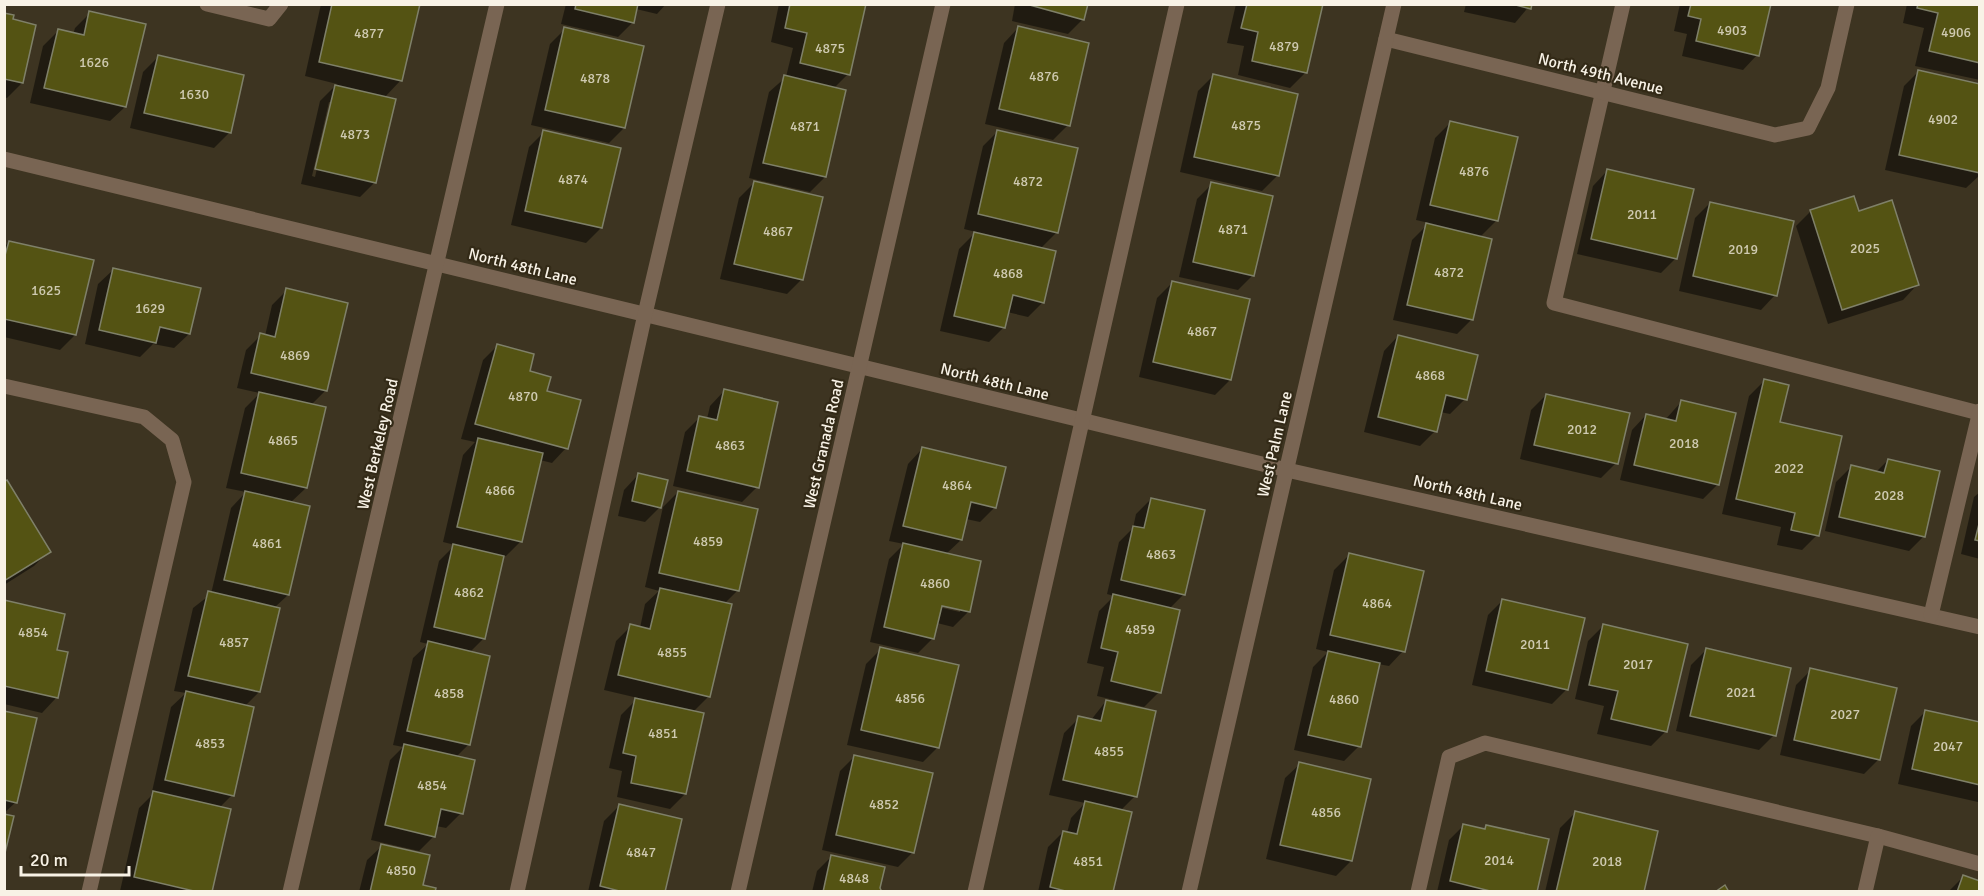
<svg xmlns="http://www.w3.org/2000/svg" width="1984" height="896" font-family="Signika,sans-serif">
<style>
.shadow{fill:#0007;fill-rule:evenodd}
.building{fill:#545313;stroke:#7f8069;stroke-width:1.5}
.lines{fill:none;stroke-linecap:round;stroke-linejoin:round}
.minor{stroke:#796553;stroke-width:15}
.labels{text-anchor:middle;stroke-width:4.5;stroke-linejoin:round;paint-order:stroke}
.number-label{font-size:14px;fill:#cfcab1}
.street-label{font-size:16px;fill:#f8f2e6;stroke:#332a17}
</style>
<rect width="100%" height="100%" fill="#3d3421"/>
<g class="shadow">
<path d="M 321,4 L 419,4 L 401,80 L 384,98 L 375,182 L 360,197 L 301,184 L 320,101 L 337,84 L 305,76 ZM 329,102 L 332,102 L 315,177 L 312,176 Z"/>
<polygon points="566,4 666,4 657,14 636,9 633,22 618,37 561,24"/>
<polygon points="779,4 864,4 848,74 834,88 825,177 810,192 749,178 769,92 786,77 793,48 771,42"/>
<polygon points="1015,4 1086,4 1083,19 1068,34 1012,21"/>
<polygon points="1236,4 1321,4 1305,73 1290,88 1238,75 1244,46 1227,43"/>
<polygon points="1466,4 1531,4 1515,23 1464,12"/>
<polygon points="1680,4 1769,4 1757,55 1743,70 1682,56 1687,34 1674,31"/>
<polygon points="1907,4 1980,4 1980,80 1915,66 1924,28 1903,23"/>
<polygon points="90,13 125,107 110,121 30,103 43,46 58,31 73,35 75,28"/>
<polygon points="4,15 22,83 7,98 4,97"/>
<polygon points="1018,28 1068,125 1053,140 985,124 1004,43"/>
<polygon points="565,29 624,128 609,143 531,125 550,44"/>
<polygon points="158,57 242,76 229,133 214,148 130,128 143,72"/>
<polygon points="1919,71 1980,85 1980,175 1966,188 1885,170 1904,86"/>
<polygon points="1213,76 1296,95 1277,176 1262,191 1180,172 1198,91"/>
<polygon points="1450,123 1497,220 1480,237 1472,319 1457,334 1393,320 1412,240 1429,223 1416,220 1435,138"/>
<polygon points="998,131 1057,232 1040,249 1043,302 1028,317 1007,312 1004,327 989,342 940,331 959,249 976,232 964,229 983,146"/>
<polygon points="544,132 601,228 586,243 511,225 529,147"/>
<polygon points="1607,171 1676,258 1661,273 1577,254 1593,186"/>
<polygon points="754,183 802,279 787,294 720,279 739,198"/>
<polygon points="1212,184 1253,275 1238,290 1179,277 1197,199"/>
<polygon points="1710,203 1775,295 1761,310 1679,291 1695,218"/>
<polygon points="1811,211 1858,213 1917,285 1903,300 1828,324 1796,226"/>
<polygon points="9,242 75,335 60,350 4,337 4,247"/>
<polygon points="113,270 189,334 174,348 153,344 140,357 85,344 98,284"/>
<polygon points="1172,283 1230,380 1215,395 1139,377 1157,298"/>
<polygon points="287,290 326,390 311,405 306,488 290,503 288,595 274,608 259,692 245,706 232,795 219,808 210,892 120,891 139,808 151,796 171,707 186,693 174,691 193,608 211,594 231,508 246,492 226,488 245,408 260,393 237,388 246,350 261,335 265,336 272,305"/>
<polygon points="1398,336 1465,399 1450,414 1440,412 1435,431 1420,446 1364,432 1384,351"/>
<polygon points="498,345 545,392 566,448 552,463 540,460 521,541 506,556 503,556 484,638 470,652 469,744 456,757 461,813 446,828 436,826 434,836 419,851 371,840 390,760 403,747 393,745 413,658 428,644 420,642 439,561 455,545 443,542 463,455 475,442 461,439 483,360"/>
<polygon points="1764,381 1817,535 1802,550 1777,545 1781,527 1722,514 1749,396"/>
<polygon points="724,391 757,487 742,502 673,486 685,432 700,417 707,419 710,406"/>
<polygon points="1546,395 1616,463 1601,478 1520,459 1531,410"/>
<polygon points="1681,402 1718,484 1703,499 1620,480 1632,430 1646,415 1665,420"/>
<path d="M 922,449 L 995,507 L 980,522 L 966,519 L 961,540 L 946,554 L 980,562 L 968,612 L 953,627 L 937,623 L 933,638 L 918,653 L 870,642 L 889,559 L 904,544 L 889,541 L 908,464 ZM 935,603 L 960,609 L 960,612 L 934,606 Z"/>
<polygon points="1888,460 1924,536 1909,551 1825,531 1836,482 1851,467 1876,472"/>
<polygon points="638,475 660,507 645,522 618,516 624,490"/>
<polygon points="4,483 49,551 34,566 4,585"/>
<polygon points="678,492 738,590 724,604 709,696 693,712 685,794 670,809 617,797 622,771 609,768 621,715 638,698 604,690 616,641 631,626 640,628 645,604 659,591 645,587 663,507"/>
<polygon points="1980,492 1980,559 1961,554 1974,497"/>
<polygon points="1151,499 1184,594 1169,609 1159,692 1144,707 1097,696 1104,667 1087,663 1099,611 1114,596 1107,594 1119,542 1133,528 1136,514"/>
<polygon points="1349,555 1403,651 1389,666 1378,664 1359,746 1344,761 1294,750 1313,667 1328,652 1316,649 1334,570"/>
<polygon points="1503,600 1567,689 1552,704 1472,685 1488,615"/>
<polygon points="4,602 56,651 67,653 56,698 42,713 4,704"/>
<polygon points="1603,626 1666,731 1651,746 1597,734 1604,706 1575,699 1588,641"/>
<polygon points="881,649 938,747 923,762 847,745 866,664"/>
<polygon points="1706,650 1774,735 1759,750 1676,731 1691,665"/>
<polygon points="1811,670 1879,759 1864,774 1780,755 1796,685"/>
<polygon points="1106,701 1135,796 1120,811 1112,892 1038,892 1048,847 1063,832 1067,833 1071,818 1085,803 1049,795 1064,733 1079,718 1091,720"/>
<polygon points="1926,711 1980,724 1978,802 1898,784 1911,726"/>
<polygon points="4,712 16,802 4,813"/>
<polygon points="855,756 913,852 898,867 822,850 840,771"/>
<polygon points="1300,764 1351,861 1336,876 1266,859 1285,778"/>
<polygon points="619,806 664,892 588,892 604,821"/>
<polygon points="1575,813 1643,892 1545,892 1560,828"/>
<polygon points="1464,825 1484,830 1487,826 1535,892 1437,892 1449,840"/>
<polygon points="382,846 421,887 433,892 359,892 367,860"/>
<polygon points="832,856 878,892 812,892 817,871"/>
<polygon points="1963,877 1980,892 1948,892"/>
</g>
<g class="building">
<polygon points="332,4 420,4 402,81 319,62"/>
<polygon points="576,4 638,4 634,23 575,9"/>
<polygon points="790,4 866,4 850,75 800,63 807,33 785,28"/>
<polygon points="1026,4 1088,4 1084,20"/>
<polygon points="1247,4 1323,4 1307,73 1252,61 1258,32 1241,28"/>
<polygon points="1512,4 1532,4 1531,9"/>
<polygon points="1691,4 1771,4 1759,56 1696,41 1701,19 1688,16"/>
<polygon points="1918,4 1980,4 1980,63 1929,51 1938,13 1917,8"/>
<polygon points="89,11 146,24 126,107 44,88 58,29 84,35"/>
<polygon points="4,13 14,15 13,19 36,25 23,83 4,79"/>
<polygon points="1018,26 1089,43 1070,126 999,109"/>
<polygon points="564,27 644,46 625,128 545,110"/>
<polygon points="158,55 244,75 231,133 144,113"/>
<polygon points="1918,70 1980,84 1980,173 1899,155"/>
<polygon points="1213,74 1298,94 1279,176 1194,157"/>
<polygon points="784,75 846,90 826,177 763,163"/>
<polygon points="335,85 396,99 376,183 315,169"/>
<polygon points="1450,121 1518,137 1498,221 1430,205"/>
<polygon points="543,130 621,148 602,228 525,211"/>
<polygon points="997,130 1078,148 1058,233 978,214"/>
<polygon points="1607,169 1694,189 1677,259 1591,239"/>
<polygon points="754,181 823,197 803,280 734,264"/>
<polygon points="1211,182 1273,196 1254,276 1193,262"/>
<polygon points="1854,196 1859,211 1892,200 1919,285 1842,310 1810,210"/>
<polygon points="1710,202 1794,221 1777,296 1693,276"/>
<polygon points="1426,223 1492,239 1473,320 1407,305"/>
<polygon points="974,232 1056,251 1044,303 1013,295 1005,328 954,316"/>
<polygon points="9,241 94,260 76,335 4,319 4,259"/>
<polygon points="113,268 201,288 190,334 160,327 156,343 99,330"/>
<polygon points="1172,281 1250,299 1231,380 1153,362"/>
<polygon points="286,288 348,303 327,391 251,373 260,333 275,337"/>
<polygon points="1398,335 1478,355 1467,400 1446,395 1437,432 1378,417"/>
<polygon points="497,344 534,354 530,371 551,377 547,391 581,400 568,449 475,424"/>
<polygon points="1764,379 1789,385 1780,422 1842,436 1819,536 1791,530 1795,513 1736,499"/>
<polygon points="724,389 778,402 759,488 687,471 699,416 717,420"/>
<polygon points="259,392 326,407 307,488 241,473"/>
<polygon points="1546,394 1630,413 1618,464 1534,445"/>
<polygon points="1681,400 1736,413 1719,485 1634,465 1646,414 1676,421"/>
<polygon points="478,438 543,453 522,542 457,527"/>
<polygon points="922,447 1006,467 996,508 971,502 962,540 903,526"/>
<polygon points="1888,459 1940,471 1925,537 1839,517 1851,465 1884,473"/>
<polygon points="638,473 668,480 661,508 632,501"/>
<polygon points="7,480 51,552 4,581 4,482"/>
<polygon points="245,491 310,506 289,595 224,580"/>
<polygon points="678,491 758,509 739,591 659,573"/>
<polygon points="1151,498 1205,510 1185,595 1121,580 1133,526 1144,528"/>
<polygon points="1980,520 1980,541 1975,540"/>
<polygon points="903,543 981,561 970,612 942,606 934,639 884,627"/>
<polygon points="453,544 504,556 485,639 434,627"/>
<polygon points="1349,553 1424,571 1405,652 1330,635"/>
<polygon points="660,588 732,604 710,697 618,675 630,624 650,629"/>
<polygon points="208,591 280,608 260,692 188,676"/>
<polygon points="1113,594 1180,610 1161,693 1111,681 1118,652 1101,648"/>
<polygon points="1502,599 1585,618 1568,690 1486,671"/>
<polygon points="4,600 65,614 57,650 68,652 58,698 4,686"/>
<polygon points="1603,624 1688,644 1667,732 1611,719 1618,691 1589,685"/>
<polygon points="428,641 490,656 470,745 407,731"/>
<polygon points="880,647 959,665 939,748 861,730"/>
<polygon points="1706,648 1791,668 1776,736 1690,716"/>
<polygon points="1328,651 1380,663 1361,747 1308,735"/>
<polygon points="1810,668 1897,688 1880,760 1794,740"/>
<polygon points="186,691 254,707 234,796 165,780"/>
<polygon points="635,698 704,713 686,794 631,783 636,756 623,753"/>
<polygon points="1106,700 1156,711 1137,797 1063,780 1078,716 1101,721"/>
<polygon points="1925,710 1980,722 1980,785 1912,769"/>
<polygon points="4,711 37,718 17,803 4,800"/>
<polygon points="404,744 475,760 463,814 441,809 435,837 385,825"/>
<polygon points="854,755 933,773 914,853 836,835"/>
<polygon points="1299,762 1371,779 1352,861 1280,845"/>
<polygon points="153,791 231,809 212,892 198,892 134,877"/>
<polygon points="1085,801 1132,812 1113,892 1069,892 1050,887 1063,831 1077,834"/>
<polygon points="619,804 682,819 665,892 623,892 600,886"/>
<polygon points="1575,811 1658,831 1644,892 1556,892"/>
<polygon points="4,814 14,816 4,857"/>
<polygon points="1463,824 1485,829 1486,825 1549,839 1537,892 1494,892 1450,881"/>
<polygon points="381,844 430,855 423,885 436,888 435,892 370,892"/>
<polygon points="831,855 885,867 880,888 882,892 823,892"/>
<polygon points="1963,875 1980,881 1980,892 1957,892"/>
<polygon points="1725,885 1729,892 1715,892"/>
</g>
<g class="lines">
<g class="minor">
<polyline points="207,4 269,19 281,4"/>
<polyline points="1623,4 1554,303 1979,413"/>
<polyline points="1386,39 1775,135 1808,128 1828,88 1847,4"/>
<polyline points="4,159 1287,470 1980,627"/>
<polyline points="4,386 144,417 172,440 184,482 89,892"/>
<polyline points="1931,615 1980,411"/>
<polyline points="290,892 497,4"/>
<polyline points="517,892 645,314 718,4"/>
<polyline points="738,892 943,4"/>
<polyline points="975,892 1177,4"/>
<polyline points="1189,892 1394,4"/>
<polyline points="1418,892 1449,757 1485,743 1878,836 1980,864"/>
<polyline points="1865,892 1878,836"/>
</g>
</g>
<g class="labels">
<g class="number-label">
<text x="1732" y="35">4903</text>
<text x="1956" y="37">4906</text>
<text x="369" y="38">4877</text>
<text x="1284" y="51">4879</text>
<text x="830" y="53">4875</text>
<text x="94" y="67">1626</text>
<text x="1044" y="81">4876</text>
<text x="595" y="83">4878</text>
<text x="194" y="99">1630</text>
<text x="1943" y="124">4902</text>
<text x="1246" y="130">4875</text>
<text x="805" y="131">4871</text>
<text x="355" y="139">4873</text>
<text x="1474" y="176">4876</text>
<text x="573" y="184">4874</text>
<text x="1028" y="186">4872</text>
<text x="1642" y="219">2011</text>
<text x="1233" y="234">4871</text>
<text x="778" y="236">4867</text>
<text x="1865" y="253">2025</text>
<text x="1743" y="254">2019</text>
<text x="1449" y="277">4872</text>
<text x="1008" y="278">4868</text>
<text x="46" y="295">1625</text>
<text x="150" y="313">1629</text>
<text x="1202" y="336">4867</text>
<text x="295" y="360">4869</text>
<text x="1430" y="380">4868</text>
<text x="523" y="401">4870</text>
<text x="1582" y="434">2012</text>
<text x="283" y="445">4865</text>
<text x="1684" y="448">2018</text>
<text x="730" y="450">4863</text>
<text x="1789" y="473">2022</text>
<text x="957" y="490">4864</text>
<text x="500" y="495">4866</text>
<text x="1889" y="500">2028</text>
<text x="708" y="546">4859</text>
<text x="267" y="548">4861</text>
<text x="1161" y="559">4863</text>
<text x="935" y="588">4860</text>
<text x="469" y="597">4862</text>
<text x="1377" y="608">4864</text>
<text x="1140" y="634">4859</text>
<text x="33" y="637">4854</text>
<text x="234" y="647">4857</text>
<text x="1535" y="649">2011</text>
<text x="672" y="657">4855</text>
<text x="1638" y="669">2017</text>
<text x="1741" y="697">2021</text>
<text x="449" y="698">4858</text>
<text x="910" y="703">4856</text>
<text x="1344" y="704">4860</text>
<text x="1845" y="719">2027</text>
<text x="663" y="738">4851</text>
<text x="210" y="748">4853</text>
<text x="1948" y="751">2047</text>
<text x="1109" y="756">4855</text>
<text x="432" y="790">4854</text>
<text x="884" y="809">4852</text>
<text x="1326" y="817">4856</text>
<text x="641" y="857">4847</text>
<text x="1499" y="865">2014</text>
<text x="1088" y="866">4851</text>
<text x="1607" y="866">2018</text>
<text x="401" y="875">4850</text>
<text x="854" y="883">4848</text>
</g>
<g class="street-label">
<text transform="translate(1601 73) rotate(14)" y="6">North 49th Avenue</text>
<text transform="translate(523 266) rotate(14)" y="6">North 48th Lane</text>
<text transform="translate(995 381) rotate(14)" y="6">North 48th Lane</text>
<text transform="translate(377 444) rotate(-77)" y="6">West Berkeley Road</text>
<text transform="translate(823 444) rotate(-77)" y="6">West Granada Road</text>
<text transform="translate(1274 444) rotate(-77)" y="6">West Palm Lane</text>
<text transform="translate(1468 492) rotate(13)" y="6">North 48th Lane</text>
</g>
</g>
<rect width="1984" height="896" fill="none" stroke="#f8f2e6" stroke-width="12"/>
<path d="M21 866v9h108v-9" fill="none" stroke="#f8f2e6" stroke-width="3"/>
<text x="30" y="866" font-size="18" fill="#f8f2e6" stroke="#332a17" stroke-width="4.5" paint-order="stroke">20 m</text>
</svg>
